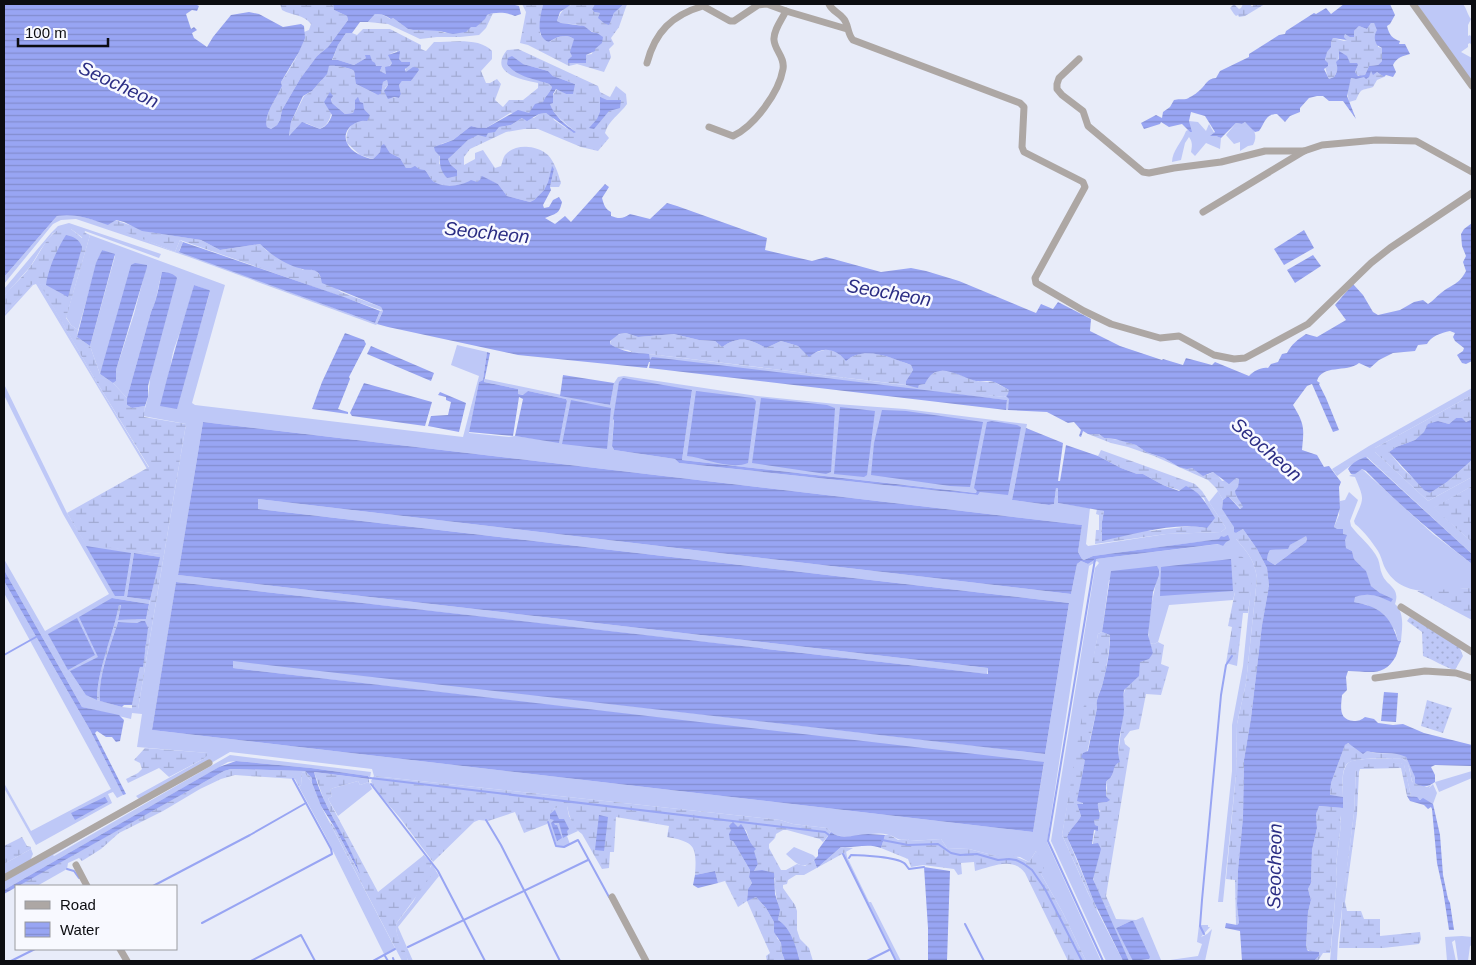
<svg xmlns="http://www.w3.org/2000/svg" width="1476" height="965" font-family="Helvetica,sans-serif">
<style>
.grass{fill:#bec8f7;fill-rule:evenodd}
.wetland{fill:url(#wetland-marsh);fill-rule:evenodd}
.park{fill:url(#park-dots)}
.water{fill:url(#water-rules);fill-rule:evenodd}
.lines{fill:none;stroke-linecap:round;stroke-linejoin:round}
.stream{stroke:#98a5f3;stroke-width:2}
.minor{stroke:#ada7a4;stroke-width:7}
.labels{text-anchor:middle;stroke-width:5;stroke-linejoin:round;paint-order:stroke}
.water-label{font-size:19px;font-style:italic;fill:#2b2d84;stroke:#f8f9ff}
</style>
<defs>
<pattern id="wetland-marsh" width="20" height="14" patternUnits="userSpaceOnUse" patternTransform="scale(1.25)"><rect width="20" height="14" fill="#bec8f7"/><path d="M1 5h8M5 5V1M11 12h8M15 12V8" fill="none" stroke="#a2abd3"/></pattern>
<pattern id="park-dots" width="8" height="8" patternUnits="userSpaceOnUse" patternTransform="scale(1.25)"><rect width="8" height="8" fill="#bec8f7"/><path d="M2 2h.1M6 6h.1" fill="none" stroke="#a2abd3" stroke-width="1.8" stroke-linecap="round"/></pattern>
<pattern id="water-rules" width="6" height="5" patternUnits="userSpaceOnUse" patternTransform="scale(1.25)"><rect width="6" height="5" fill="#98a5f3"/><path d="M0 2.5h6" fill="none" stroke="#828dcf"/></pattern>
</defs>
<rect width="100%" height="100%" fill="#e8ecf9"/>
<g class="grass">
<path d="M 1417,4 L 1463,4 C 1467,9 1467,14 1471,19 L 1468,25 L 1468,36 L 1470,35 L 1472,38 L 1472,46 L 1470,43 L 1468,44 L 1468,47 L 1461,52 L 1472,58 L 1472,82 Z"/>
<path d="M 1189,121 L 1198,122 L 1206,131 L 1209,124 L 1216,136 L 1221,138 L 1220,149 L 1206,143 L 1195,156 L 1191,152 C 1192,147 1193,142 1189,137 L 1185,143 L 1181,160 L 1172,162 C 1172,151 1182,142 1186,131 L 1188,130 L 1190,132 Z"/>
<path d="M 1245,122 C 1255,128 1258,136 1253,145 L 1248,146 L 1240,151 L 1240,142 L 1234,144 L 1226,135 L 1236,123 L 1242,124 Z"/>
<path d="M 65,214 C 103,218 140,238 175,252 L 180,240 L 183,242 L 179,251 L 375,323 L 380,311 L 383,311 L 377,324 L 376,325 L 189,257 L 76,219 L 61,220 L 53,224 L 4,284 L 4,277 L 57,216 Z"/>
<polygon points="69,223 161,254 159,258 85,231 83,238 71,229 53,233 41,249 30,267 4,296 4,289 51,233 58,226"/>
<path d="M 90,235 L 225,285 L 192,403 L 195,405 L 463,437 L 479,376 L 451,365 L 457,345 L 487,352 L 483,380 L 479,382 L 469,433 L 509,437 L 515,436 L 559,442 L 567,401 L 566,399 L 528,391 L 524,395 L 518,394 L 518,389 L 484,382 L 485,379 L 610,405 L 614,383 L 618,377 L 624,376 L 757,396 L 836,404 L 905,409 L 1027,424 L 1012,500 L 1049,505 L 1054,504 L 1056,488 L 1058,488 L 1058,503 L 1090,508 L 1086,544 L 1088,546 L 1166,534 L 1221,532 L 1226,528 L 1209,502 L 1218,491 L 1223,500 L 1222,509 L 1235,527 L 1234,531 L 1236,533 L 1236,539 C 1248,553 1254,559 1257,578 L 1246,683 L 1237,724 L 1236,774 L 1223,902 L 1218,902 L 1232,771 L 1232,725 L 1243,666 L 1251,587 L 1235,592 L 1233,600 L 1169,605 L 1158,642 L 1154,644 L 1149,643 C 1146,621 1153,599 1157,578 L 1109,580 L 1102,632 L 1098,634 L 1062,835 L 1088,893 L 1123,961 L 1106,961 L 1051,841 L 1093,580 L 1095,568 L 1099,563 L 1097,561 L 1089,566 L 1047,842 L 1101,961 L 1086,961 L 1063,913 L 1041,874 L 1036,851 L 1029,862 L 1020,857 L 996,856 L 969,849 L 947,848 L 941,839 L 910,841 L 908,839 C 896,841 899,838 889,835 C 872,830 854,840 836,835 C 832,834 830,831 827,828 L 793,824 L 780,820 L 374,776 L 372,769 L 230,752 L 53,855 L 54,856 L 230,755 L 371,772 L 370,778 L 368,776 L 311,768 L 236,761 L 228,762 L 4,890 L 4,879 L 139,799 L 136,796 L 205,758 L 208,753 L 137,747 L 142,714 L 132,713 L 131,719 L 82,707 L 4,570 L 4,559 L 45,631 L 109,594 L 63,514 L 4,395 L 4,384 L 67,513 L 86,544 L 160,554 L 160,557 L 134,553 L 127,597 L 150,600 L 149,604 L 112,598 L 98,657 L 97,700 L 122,707 L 138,709 L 186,424 L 143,416 L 148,397 L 162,272 C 158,286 157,300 151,312 L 127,398 L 113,383 L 116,381 L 116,370 L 134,314 L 147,265 L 100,374 L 90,346 L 115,256 L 102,250 L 97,263 L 78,330 L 71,325 L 66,317 ZM 194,285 L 208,290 L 210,292 L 176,409 L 167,379 C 171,369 171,358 174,349 C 182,328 188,306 194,285 ZM 692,390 L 682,460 L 977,493 L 992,421 L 1021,427 L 978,495 L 679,463 L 675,459 L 614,450 L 612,446 L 614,416 ZM 203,422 L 1082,525 L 1078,552 L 1082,559 L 1084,560 L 1093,556 L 1220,539 L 1221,536 L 1224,538 L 1223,546 L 1219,544 L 1096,559 L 1088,564 L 1081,561 L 1077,564 L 1071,594 L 258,499 L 258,509 L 1069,603 L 1045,754 L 233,660 L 233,668 L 1044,763 L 1033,832 L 152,730 L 176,582 L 987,674 L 988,668 L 178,575 Z"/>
<polygon points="37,278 96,381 149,468 147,469 36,284 33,285 4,317 4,314"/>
<polygon points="649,354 1004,397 1006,396 1010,399 1008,410 1006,410 1007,400 650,360 649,359"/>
<polygon points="1472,388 1472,395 1375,448 1375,452 1428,501 1472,477 1472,486 1434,508 1472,542 1472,554 1367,457 1350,466 1337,476 1332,469 1369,446"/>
<path d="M 1362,469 L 1433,534 L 1472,564 L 1472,588 C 1441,590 1401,601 1384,566 C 1382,561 1381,556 1378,551 C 1372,542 1364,531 1355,524 L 1354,521 C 1364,497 1365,501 1355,477 L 1349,476 Z"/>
<path d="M 1349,492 L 1358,500 L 1350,521 L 1351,526 C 1359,537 1372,546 1378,559 C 1380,564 1380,570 1382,574 C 1386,586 1401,587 1395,604 C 1405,613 1402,628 1401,641 L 1398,641 L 1395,630 L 1367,605 L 1354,602 L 1354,597 C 1368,592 1378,595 1391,602 L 1371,586 L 1363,568 L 1354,559 L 1352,551 L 1346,548 L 1343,534 L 1334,527 L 1339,515 L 1340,501 L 1345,500 Z"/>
<polygon points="1306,535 1307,539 1306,542 1275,565 1267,560 1268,554 1270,550 1288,548 1290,545"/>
<polygon points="4,581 90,730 123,795 117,798 113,792 108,794 112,803 36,845 4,788 4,783 31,831 111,789 4,593"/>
<path d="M 1402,758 L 1408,763 L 1412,782 L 1429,788 L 1433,784 L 1437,793 L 1433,804 L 1411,796 L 1404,765 L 1401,763 L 1356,769 L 1354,813 L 1338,941 L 1337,961 L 1330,961 L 1337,877 L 1336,865 L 1341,824 C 1339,816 1343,803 1343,793 C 1343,784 1341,771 1348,763 C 1354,757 1392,759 1402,758 Z"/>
<polygon points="1472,771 1472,778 1439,792 1435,782"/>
<polygon points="304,772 312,783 321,806 395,948 384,954 325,835 299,787 301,785 302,773"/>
<polygon points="358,781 360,785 369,782 372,789 338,816 328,799 332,796 330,789"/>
<polygon points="559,806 567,806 569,816 578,831 567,836 570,844 564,847 557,846 548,822 548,814 552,810"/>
<path d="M 794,847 L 813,855 L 816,858 C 803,871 798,865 786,854 Z"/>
<polygon points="31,849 33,854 30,861 4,875 4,864"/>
<polygon points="846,851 847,857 869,902 871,902 901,961 897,961 846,860 843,853"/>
<path d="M 432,864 L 439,876 L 398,927 L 413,961 L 408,961 C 405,949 395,938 396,924 L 413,902 Z"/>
<polygon points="1110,905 1116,919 1136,920 1143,917 1161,960 1134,961 1149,959 1131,921 1116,928 1134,961 1129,961 1104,908"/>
<polygon points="1199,925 1208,925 1208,927 1210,927 1201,937 1207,934 1212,929 1205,961 1163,961 1198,956 1202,944 1197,942"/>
<polygon points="1462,936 1472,937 1472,945 1470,946 1468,961 1458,961 1455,940 1452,942 1456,961 1447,961 1445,937"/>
</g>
<g class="wetland">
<path d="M 280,4 L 333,4 L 334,10 L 347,16 L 348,20 L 328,47 L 317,56 L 300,79 L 282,110 L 280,120 L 277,125 L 271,129 L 267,127 C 263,115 277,98 282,86 L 281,82 C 289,71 305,46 304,32 L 309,30 L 311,24 C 303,14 293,16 282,10 Z"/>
<path d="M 522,4 L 546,4 L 543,5 L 540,34 L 549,42 C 557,37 565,33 574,39 L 572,56 L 568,62 L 586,63 L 586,55 L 592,54 L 597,33 C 590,32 585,26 578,25 C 570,23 563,25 557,21 C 565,1 576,4 595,4 L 592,9 L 594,12 L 601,13 L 611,19 L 614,13 L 624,4 L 627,4 L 619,27 L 611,38 L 614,44 L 609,49 L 611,57 L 604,72 L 577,64 L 569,66 L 528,45 L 520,43 L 526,12 Z"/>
<polygon points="1234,4 1239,9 1241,8 1243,4 1250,4 1252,7 1254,4 1265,4 1245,16 1239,17 1238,15 1236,16 1234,14 1230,8"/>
<path d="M 493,13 L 486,28 L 479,35 L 460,37 L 437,37 L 420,39 L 388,24 L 368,22 L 375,14 C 381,14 385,15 390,19 L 393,18 L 408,29 L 413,30 L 439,31 L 445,33 L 471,27 L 487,15 Z"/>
<path d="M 1371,23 L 1374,23 L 1378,30 L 1378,47 L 1382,48 L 1382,61 L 1378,65 L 1369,66 L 1365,75 L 1371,71 L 1374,73 L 1377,72 L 1384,77 L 1377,80 L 1373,87 C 1361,91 1362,87 1356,100 L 1349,102 L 1347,92 L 1351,78 L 1356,79 L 1360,76 L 1357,75 L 1355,72 L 1358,65 L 1350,63 L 1339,52 L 1338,69 L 1334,77 L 1329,79 C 1322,65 1325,51 1333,38 L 1344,41 L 1347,40 L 1344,37 L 1345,34 L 1354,36 L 1354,31 L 1359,26 L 1367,29 Z"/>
<path d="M 363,29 L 390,29 L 421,45 L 421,49 L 426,51 L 434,42 C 451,42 480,37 492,51 L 492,59 L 481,71 L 486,83 L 490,83 L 497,79 L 501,84 L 495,100 L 503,107 L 509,100 L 523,100 L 538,88 L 538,83 C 521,80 488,73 507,50 L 518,49 L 598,86 L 600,92 L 610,97 L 616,86 L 626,94 L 627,104 C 620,114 608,121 605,133 L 609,138 L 598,151 L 581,147 L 538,129 L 524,129 L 506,132 L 470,149 L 464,157 L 464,165 L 475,159 L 475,153 L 483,150 L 495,168 L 501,166 C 502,163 503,158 505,155 C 515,143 537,145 548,155 C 555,163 558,173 561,183 L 559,187 L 550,187 L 554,169 L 552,167 L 548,182 L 544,190 L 534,200 L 530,202 L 507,196 L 498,184 L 482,177 L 481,181 L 477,182 C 464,183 442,191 432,180 C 429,177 428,173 425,170 L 406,168 L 400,158 L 390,153 L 387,149 L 380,152 L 373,159 L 360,155 L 347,143 C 344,126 357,121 370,115 L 364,109 L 355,108 L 353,113 L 345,114 L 332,103 L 330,92 C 331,107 335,121 320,129 L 306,123 L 289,136 L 291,122 L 304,96 L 312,91 L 321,81 L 329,66 C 333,65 351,68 354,71 C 355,74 355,81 356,84 L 378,95 L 381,94 L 383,82 L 387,80 L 388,85 L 385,88 L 390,97 L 399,98 L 401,94 L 399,85 L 402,81 L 411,81 L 414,76 L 406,72 L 406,66 L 399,59 L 397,51 L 390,54 L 392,63 L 386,70 L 386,74 L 380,71 L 382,66 L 376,67 L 366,58 L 354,65 L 338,60 L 332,61 L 338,45 L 346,33 L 352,33 L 357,35 ZM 523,64 L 548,71 L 553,76 L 575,84 L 566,94 L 557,89 C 554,93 550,100 550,104 C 550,112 570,127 576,132 L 566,128 L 554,120 L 552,116 L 546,113 L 539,114 L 534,118 L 522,118 L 511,125 L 499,127 L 487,133 L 473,136 L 452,153 L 448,159 L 451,165 L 457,170 L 447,178 L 439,163 L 441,144 L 453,140 L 471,126 L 479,128 L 486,128 L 510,113 L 529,113 L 543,102 C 545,96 550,93 552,87 L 549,84 L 514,71 Z"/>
<polygon points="115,220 150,232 201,240 220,250 260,244 267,251 303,270 310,269 316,271 321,277 341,292 381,307 383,311 180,240 175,252 108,225"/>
<path d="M 66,226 L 71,229 L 82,238 L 84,232 L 90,235 L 66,318 L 71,325 L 78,330 L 77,337 L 90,346 L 100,374 L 113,383 L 127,398 L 127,405 L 132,408 L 145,406 L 144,417 L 186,424 L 138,709 L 132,709 L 132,705 L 140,667 L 146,647 L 146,623 L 141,621 L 137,623 L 118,622 C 110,647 98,674 100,701 L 97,700 C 97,669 113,636 119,605 L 121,605 L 118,620 L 146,619 L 160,554 L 86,545 L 67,513 L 149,467 L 96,381 L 37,279 L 4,314 L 4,296 C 12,286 23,277 30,267 C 41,253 47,232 66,226 Z"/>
<path d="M 626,333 L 638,337 L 674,334 L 699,340 L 715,341 L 722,347 C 739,336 748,338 766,348 L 781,341 L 798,346 L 803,350 L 814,353 L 828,349 L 835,351 L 841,356 L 850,358 C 868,346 893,359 911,365 L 913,370 L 906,381 L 906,385 L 649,354 L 636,354 L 628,350 L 618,349 L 610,344 C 611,336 618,334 626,333 Z"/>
<polygon points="937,371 950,371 979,382 994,382 1009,390 1009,394 1004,397 918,388 919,385 925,384 927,378"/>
<polygon points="1472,395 1472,419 1466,422 1461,418 1456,418 1449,424 1438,421 1415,440 1396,447 1389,452 1403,469 1430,493 1447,482 1472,460 1472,477 1428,501 1375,452 1375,448"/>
<polygon points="1088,434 1099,434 1104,438 1120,440 1136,445 1146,452 1164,458 1179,467 1192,468 1207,475 1213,472 1217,474 1222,481 1236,478 1239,479 1238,487 1244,507 1241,509 1228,496 1223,500 1216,488 1208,480 1154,456 1128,447 1111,443"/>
<polygon points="1101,450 1195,484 1202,491 1226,528 1221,532 1166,534 1095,544 1096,530 1099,530 1099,515 1096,514 1097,509 1104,511 1102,522 1150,531 1192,526 1207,528 1207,506 1204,498 1163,485 1143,474 1137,474 1121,468 1098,456"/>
<polygon points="1472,486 1472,542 1433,508"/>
<path d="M 1243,529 L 1257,549 L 1267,568 L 1269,586 L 1262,625 L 1251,718 L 1244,760 L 1243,817 L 1238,870 L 1237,905 L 1239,923 L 1237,925 L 1236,925 L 1235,880 L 1226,879 L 1236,774 L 1237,724 L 1246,683 L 1257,578 C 1254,559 1248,553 1236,539 L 1236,533 Z"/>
<path d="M 1236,555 L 1240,555 C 1258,568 1250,595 1248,613 L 1243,613 L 1237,666 L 1226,663 L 1232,627 L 1228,626 L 1235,592 L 1234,558 Z"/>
<polygon points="1472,588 1472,620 1417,591"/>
<path d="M 1102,632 L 1110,635 C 1109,651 1107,667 1103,682 C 1101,691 1095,699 1097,708 L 1082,775 L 1080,788 L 1083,805 L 1077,804 L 1081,816 C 1077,824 1070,828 1067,837 L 1097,909 L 1096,910 L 1062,835 L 1083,710 L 1098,634 Z"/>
<path d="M 1158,642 L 1164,645 L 1161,664 L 1169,667 L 1161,695 L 1146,694 L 1139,729 L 1130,731 L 1124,739 L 1125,744 L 1130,748 L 1106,896 L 1110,905 L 1104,908 C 1101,899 1097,890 1094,881 C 1091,872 1091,833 1098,826 L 1095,825 L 1094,820 L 1100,811 L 1097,807 L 1098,803 L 1107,802 L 1109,799 L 1106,796 L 1107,788 L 1106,782 L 1112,776 L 1113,768 L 1118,757 L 1124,704 C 1121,692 1131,672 1139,662 C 1142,659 1149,656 1153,653 L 1149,643 L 1154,644 Z"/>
<path d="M 1347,743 L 1373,753 L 1401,754 L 1406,757 L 1420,786 L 1427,787 L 1431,785 L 1429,788 L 1425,789 L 1415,787 C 1408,777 1413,765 1402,758 C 1391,759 1352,756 1346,765 C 1341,773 1343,787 1343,797 L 1330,796 L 1331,783 L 1345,745 Z"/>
<polygon points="145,748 209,753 205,758 169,777 159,768 128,783 126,779 138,773 142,769 140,763 134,760"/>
<polygon points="1401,763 1404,764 1411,796 1407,796 1401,768 1360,769 1359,772 1357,814 1345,902 1347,911 1361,911 1364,919 1380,919 1380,936 1420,932 1421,939 1419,944 1383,948 1339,948 1343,898 1354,813 1356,769 1358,765 1362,764"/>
<polygon points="231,769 305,771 312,778 312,783 304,772 302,773 301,785 299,787 295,779 235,775 221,779 200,789 163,811 119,833 101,849 82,861 79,858 68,863 67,869 37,886 17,886 224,771"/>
<path d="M 314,772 L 369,779 L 369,782 L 360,785 L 358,781 L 330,789 L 332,796 L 328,799 L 378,892 L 424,855 L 432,864 L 430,867 L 434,872 L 396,924 C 395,938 406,948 408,961 L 402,961 L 329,821 L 335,828 L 359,873 L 351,852 L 324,800 Z"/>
<path d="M 374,776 L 780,820 L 793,824 L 827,828 L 831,832 L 823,842 L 820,839 L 787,830 L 783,830 L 776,834 L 775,838 L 769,844 L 769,848 L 781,870 L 786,870 L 797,864 L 805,866 L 814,860 L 817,868 L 841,847 L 853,848 L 842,854 L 804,875 L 796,875 L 788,880 L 787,884 L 783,885 L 783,888 L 795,905 L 797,911 L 797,930 L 800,939 L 809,948 L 813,961 L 800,961 L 798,954 L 778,920 C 781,905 773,893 775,878 L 754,871 L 758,864 L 746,830 L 738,827 L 732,830 L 733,841 L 750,870 L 749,877 L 752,883 L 748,889 L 747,900 L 756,897 L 766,908 L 774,922 L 777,938 L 781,943 L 782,953 L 785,961 L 767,961 L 766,956 L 770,953 L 747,901 L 738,907 L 725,881 L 718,883 L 715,871 L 695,875 C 697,846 695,842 667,837 L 669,826 L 616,817 L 614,852 L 610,852 L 609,868 L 602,869 L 582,834 C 573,828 569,816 567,806 C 551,807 551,810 547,824 L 524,833 L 515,812 L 488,821 L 479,820 L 474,822 L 433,862 L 400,818 L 374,788 L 371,781 Z"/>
<polygon points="1318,806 1343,808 1340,819 1341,824 1336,865 1337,877 1331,946 1330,953 1323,953 1318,961 1314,961 1319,956 1306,949 1308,912 1311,900 1308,889 1311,883 1312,850 1317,828 1316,814"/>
<path d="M 885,835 L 890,835 L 898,840 L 908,839 L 911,841 L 941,839 L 947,848 L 969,849 L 996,856 L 1012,855 L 1029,862 L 1036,851 L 1044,867 L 1041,874 L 1063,913 L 1086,961 L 1068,961 L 1025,873 C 1013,856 991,867 975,871 L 974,862 L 961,863 L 962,874 L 958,875 L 954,869 L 923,865 L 911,867 L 908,859 L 881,848 Z"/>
<polygon points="22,837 27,846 31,847 31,849 4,864 4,846"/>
</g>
<g class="park">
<path d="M 1410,617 L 1459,646 L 1463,656 L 1455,670 C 1443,667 1435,660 1423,656 L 1422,632 L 1407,621 Z"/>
<polygon points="1427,700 1452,708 1443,733 1421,726"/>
</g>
<g class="water">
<path d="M 4,4 L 195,4 L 199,6 L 197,11 L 192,10 L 186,14 L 191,29 L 194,27 L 197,30 L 192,33 L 194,38 L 207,47 L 213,37 L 231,15 L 249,12 L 259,14 L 283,27 L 301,24 L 304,26 L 305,38 L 299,52 L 281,82 L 282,86 C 277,98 263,115 267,127 L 271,129 L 277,125 L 280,120 L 282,110 L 300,79 L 317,56 L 328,47 L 348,20 L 347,16 L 334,10 L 333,4 L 515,5 L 519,6 L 521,14 L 515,16 C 507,12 494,12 487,15 L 485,19 L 476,27 L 471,27 L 466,32 L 453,34 L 439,31 L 413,30 L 408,29 L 393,18 L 391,19 C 385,15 382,14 375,14 L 368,22 L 360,22 L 352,33 L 346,33 L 338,45 L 332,60 L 338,60 L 354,65 L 366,58 L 365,55 L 370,55 L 372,61 L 375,63 L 376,66 L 382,66 L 380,71 L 386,74 L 385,67 L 390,66 L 392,63 L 388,55 L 400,51 L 399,59 L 402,62 L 410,62 L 410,65 L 405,69 L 406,72 L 413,67 L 418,68 L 419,70 L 411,81 L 402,81 L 399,85 L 401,94 L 399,98 L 394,97 L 388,99 L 384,91 L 388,85 L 387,80 L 383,82 L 381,94 L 378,95 L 356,84 C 355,81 355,74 354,71 C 352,68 333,65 329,66 L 327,74 L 312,91 L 303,96 L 291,122 L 289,136 L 302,122 L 320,129 C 327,126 330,121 332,115 L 324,102 L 330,92 L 333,96 L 331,99 L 332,103 L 345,114 L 353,113 L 355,108 L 355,100 L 358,97 L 360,102 L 363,103 L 364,109 L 370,115 L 367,121 C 356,119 341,130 347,143 C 351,152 364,158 373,159 L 380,152 L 381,146 L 384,144 L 390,153 L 400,158 L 406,168 L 411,168 L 415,166 L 419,169 L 425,170 C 428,173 429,177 432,180 C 441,189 462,186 471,180 L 477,182 L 480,180 L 482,176 L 498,184 L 507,196 L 530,202 L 534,200 L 544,190 L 548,182 L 552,166 L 554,169 L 550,187 L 551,190 L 543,205 L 544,208 L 549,207 L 553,200 L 559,197 L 562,202 C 559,215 556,213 545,218 L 555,224 L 565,216 L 571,222 L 605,184 L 609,187 L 602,198 C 604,205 605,209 611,212 L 611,216 C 619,219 623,219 630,214 L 650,219 L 667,203 L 677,206 L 767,238 L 765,250 L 812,261 L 826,257 L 881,272 L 911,268 L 926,271 L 959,281 L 1036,313 L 1041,304 L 1053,309 L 1058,302 L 1091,319 L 1090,331 L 1120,346 L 1162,360 L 1163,359 L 1183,365 L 1186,358 L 1212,365 L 1215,362 L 1249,376 C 1254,371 1261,367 1268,368 L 1271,364 L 1278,362 L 1282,354 L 1287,353 C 1292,344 1297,340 1306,334 L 1317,337 L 1346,320 L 1335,305 L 1353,284 L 1363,295 L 1373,312 L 1378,315 L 1400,310 L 1414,302 L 1423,300 L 1428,304 C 1433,301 1437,296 1441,293 C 1452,284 1459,285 1466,271 L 1463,262 L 1466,256 L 1462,246 L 1461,234 L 1464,229 L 1472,223 L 1472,361 L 1466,364 L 1462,363 L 1457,355 L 1463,351 L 1464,348 L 1455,341 L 1453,337 L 1455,333 L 1450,331 C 1441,333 1431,336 1427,344 L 1418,345 L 1415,351 L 1393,353 L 1379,360 L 1370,368 L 1359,363 C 1346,373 1322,364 1317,381 L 1320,383 L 1319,384 L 1326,398 L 1339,430 L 1333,432 L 1312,384 L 1307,386 L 1293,405 C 1305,425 1304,428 1302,450 L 1317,455 L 1324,467 L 1329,466 L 1341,482 L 1339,487 L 1340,508 L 1334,527 L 1337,529 L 1343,529 L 1343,534 L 1347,535 L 1345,540 L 1346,548 L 1352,551 L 1354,559 L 1366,571 L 1371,586 L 1380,593 L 1393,599 L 1391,602 C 1379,596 1369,592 1355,597 L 1354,602 C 1380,607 1390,615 1398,641 L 1401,641 C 1398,646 1398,651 1396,656 C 1384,678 1369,671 1348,671 L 1346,677 L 1347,690 L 1342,695 C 1341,707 1338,720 1354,721 C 1359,721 1361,720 1365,717 L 1374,719 L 1378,723 L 1393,725 L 1403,724 L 1424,733 L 1472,745 L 1472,766 L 1435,765 L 1431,767 L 1435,775 L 1435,782 C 1428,787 1423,788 1415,783 L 1415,777 L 1406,757 C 1395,751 1379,755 1367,751 L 1363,754 L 1348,743 L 1345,745 L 1331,783 L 1330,795 L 1343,797 L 1343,808 L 1319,806 L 1316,814 L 1317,828 L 1312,850 L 1311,883 L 1308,889 L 1311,900 L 1308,912 L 1306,948 L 1308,951 L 1319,952 L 1319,956 L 1314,961 L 1242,961 L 1240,931 L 1225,928 L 1226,923 L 1237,925 L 1239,923 L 1237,905 L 1238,870 L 1243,817 L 1244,760 L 1251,718 L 1262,625 L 1269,586 L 1267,568 L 1257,549 L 1243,529 L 1236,533 L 1234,532 L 1234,527 L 1222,509 L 1223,500 L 1228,496 L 1240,509 L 1243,507 C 1241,501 1236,498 1235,491 L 1238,487 L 1239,479 L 1236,478 L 1229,484 L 1213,472 L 1203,476 L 1192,468 L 1187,469 L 1179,467 L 1164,458 L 1146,452 L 1136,445 L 1115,439 L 1104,438 L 1099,434 L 1088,434 L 1083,431 L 1081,437 L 1079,436 L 1081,430 L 1074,422 L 1068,423 L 1047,412 L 1008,410 L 1009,399 L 1006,396 L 1008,394 L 1009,390 C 1002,386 995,381 987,381 C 983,381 980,382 976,381 C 958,376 936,359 925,384 L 919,385 L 918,388 L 906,385 L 906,381 L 913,370 L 911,365 C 890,358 865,345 846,361 C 835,348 822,346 809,357 L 798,346 L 781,341 L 766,348 C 748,338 739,336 722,347 L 715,341 L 699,340 L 674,334 L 638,337 L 626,333 L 619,334 L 610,341 L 610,344 C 622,352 635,353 649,354 L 650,360 L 652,357 L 1007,400 L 1006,410 L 649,368 L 650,362 L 649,362 L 647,368 L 518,355 L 388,327 L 377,324 L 383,311 L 381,307 L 322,283 C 321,279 321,275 317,272 C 312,268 307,271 302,269 C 286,265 271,255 260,244 L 220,250 L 201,240 L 142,231 L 124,222 L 116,220 L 108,225 C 91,219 75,213 57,216 L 4,277 ZM 1306,536 L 1307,539 L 1306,542 L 1275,565 L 1267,560 L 1268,554 L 1270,550 L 1288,549 L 1290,545 Z"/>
<path d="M 546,4 L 572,4 L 560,12 L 557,21 L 561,23 L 584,26 L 592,32 L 597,33 L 603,37 L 602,43 L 595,49 L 595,51 L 586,55 L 586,63 L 568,63 L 568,60 L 572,56 L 570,52 L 574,39 C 566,33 556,37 549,42 C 535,37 540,18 543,5 Z"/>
<polygon points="595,4 624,4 614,13 609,25 604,23 598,18 600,13 594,12 592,9"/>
<path d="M 1344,4 L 1390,4 L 1395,15 L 1390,24 L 1387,26 C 1389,35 1393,39 1400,41 L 1399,44 L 1405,44 L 1410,54 C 1403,56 1397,57 1393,65 L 1396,72 L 1393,77 L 1386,75 L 1384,77 L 1377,72 L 1373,75 L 1371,71 L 1369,77 L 1366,79 L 1364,77 L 1356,79 L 1351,78 L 1347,96 L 1356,119 L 1343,101 L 1329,101 L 1323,96 L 1317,96 L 1309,98 L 1300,108 L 1300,112 L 1290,116 L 1285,122 L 1277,114 C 1265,114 1265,123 1259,131 L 1255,132 L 1245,122 L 1242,124 L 1236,123 L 1221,138 L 1216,136 L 1210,136 L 1215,132 L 1205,116 L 1191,112 L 1189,121 L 1192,132 L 1190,132 L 1182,124 L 1169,127 L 1161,122 L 1160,124 L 1144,129 L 1141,123 L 1156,115 L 1162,118 L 1163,112 L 1170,107 L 1174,100 C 1180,98 1185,101 1190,97 C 1193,96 1198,92 1200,90 C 1207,84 1206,79 1216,78 L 1220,71 L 1249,57 L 1249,54 L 1279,35 L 1285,34 L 1286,31 L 1314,13 L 1316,14 L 1326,8 L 1331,14 ZM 1371,23 L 1374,23 L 1377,30 C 1374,36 1374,39 1377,45 L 1382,48 L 1382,61 L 1378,65 L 1369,66 L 1365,75 L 1358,76 L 1355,72 L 1358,65 L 1357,63 L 1350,63 L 1347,56 L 1339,51 L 1339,59 L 1336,62 C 1338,68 1338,71 1334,77 L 1329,79 L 1324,69 L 1328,66 L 1328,63 L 1325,60 L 1327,52 L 1331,47 L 1331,42 L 1333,38 L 1347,40 L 1344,37 L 1345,34 L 1350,37 L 1354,37 L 1354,31 L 1359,26 L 1367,29 Z"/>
<path d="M 512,56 L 523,64 L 548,71 L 553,76 L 575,84 L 573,94 L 566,94 L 556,89 L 553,94 L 553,103 L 550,104 C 553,115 567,126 576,132 L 574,133 L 546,113 L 539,114 L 527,121 L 522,118 L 511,125 L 499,127 L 495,132 L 488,133 L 486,137 L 478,135 L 468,140 L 448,159 L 451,165 L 457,170 L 457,176 L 447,178 C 441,171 439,165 440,156 L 435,151 L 434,147 L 453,140 L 471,126 L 479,128 L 486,128 L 518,110 L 529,113 L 535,104 L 543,102 C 545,96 550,93 552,87 L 549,84 C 535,79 516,77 507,64 L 508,58 Z"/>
<polygon points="600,97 607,100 621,100 620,108 609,111 594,129 589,128 597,119 600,112"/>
<polygon points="1304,230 1314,248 1284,265 1274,249"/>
<path d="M 66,235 C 74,237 79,239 82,247 L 68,297 L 46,285 C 48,269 57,249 66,235 Z"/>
<polygon points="183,242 344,297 380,311 375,323 179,252"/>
<polygon points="102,250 115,254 90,346 77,337 96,263"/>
<polygon points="1313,255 1321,266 1295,283 1287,270"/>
<polygon points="135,263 147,265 147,267 116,370 116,381 113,383 100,374 131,265"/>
<path d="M 162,272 C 167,272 175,274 177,278 L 148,386 L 148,397 L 145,406 L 132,408 L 127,405 L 127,398 L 151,312 C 157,300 159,285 162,272 Z"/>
<path d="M 194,285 L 209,290 L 210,291 L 177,409 L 160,406 C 170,365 182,325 194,285 Z"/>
<polygon points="345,333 364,340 366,344 349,377 350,379 338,409 348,412 348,414 312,409 322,382"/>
<polygon points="371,346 434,373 431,381 367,354"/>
<polygon points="487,352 490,353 484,382 518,389 518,394 523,395 528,391 566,399 567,401 559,443 515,436 523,399 519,397 513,436 469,432 479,382 483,380"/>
<polygon points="563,375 614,383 610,405 560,396"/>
<polygon points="623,378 692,390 682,460 976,493 977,491 974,488 987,422 992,421 1017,425 1021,427 1008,495 980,492 978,495 679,463 675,459 614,450 612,446 614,420 613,419 619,382"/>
<polygon points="364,383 432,402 425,426 352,416 350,413"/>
<path d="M 696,391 L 753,398 L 756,401 L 748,463 C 730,470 705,458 687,456 Z"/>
<polygon points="440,392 466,403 459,432 428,426 431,416 448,415 451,402 446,400 446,397 438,395"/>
<polygon points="761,398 827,405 835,408 831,472 826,474 752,463"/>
<polygon points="571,400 611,408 607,449 562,444"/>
<polygon points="840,407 875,411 867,475 864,477 834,474"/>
<polygon points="882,410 906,411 983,422 970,487 950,486 871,475 874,443"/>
<polygon points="1456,418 1462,418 1466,422 1472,419 1472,460 1447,482 1430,493 1424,490 1389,452 1396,447 1415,440 1424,432 1428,424 1438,421 1449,424"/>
<polygon points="203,422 1082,525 1078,552 1082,559 1084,560 1093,556 1219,539 1221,536 1224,537 1228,535 1230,540 1226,542 1223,546 1218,544 1096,559 1088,564 1081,561 1077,564 1071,594 258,499 258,509 1069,603 1045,754 233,661 233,668 1044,762 1033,832 152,730 176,582 988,674 988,668 178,575"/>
<path d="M 1026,428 L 1063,443 L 1058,481 L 1060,481 L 1066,445 L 1098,456 L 1121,468 L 1137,474 L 1143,474 L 1163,485 L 1179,491 L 1186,486 C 1202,493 1206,504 1215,518 L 1207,528 C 1173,522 1136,534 1102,541 L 1102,522 L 1104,511 L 1058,503 L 1058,488 L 1056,488 L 1054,504 L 1049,505 L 1012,500 Z"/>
<path d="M 1366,457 L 1472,554 L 1472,564 C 1435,535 1399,505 1366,471 L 1362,469 L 1355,474 L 1351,474 L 1348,469 C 1352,463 1359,459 1366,457 Z"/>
<polygon points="86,546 131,553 124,596 115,596"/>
<polygon points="134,553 160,557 150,600 127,597"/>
<polygon points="1231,559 1233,591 1160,596 1161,567"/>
<path d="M 1157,566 L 1159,570 L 1159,575 L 1153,592 L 1148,635 L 1153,653 L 1149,659 L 1140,662 L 1139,676 L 1124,690 C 1123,697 1124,703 1124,710 C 1123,725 1115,748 1120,762 C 1112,765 1115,771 1111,777 C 1110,779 1107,780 1106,782 L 1106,796 L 1110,800 L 1107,802 L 1098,803 C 1097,809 1101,812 1099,819 L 1094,820 L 1095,825 L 1098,826 L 1098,831 L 1094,830 L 1092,844 L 1098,843 L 1101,849 L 1093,879 L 1129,961 L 1123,961 L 1094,902 L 1077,859 L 1067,837 C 1070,828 1077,824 1081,816 L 1077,804 L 1083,804 L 1083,803 L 1077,801 L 1085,760 L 1081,757 L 1083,753 L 1088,751 L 1097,708 C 1095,699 1101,692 1103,682 C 1107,667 1110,651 1110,635 L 1102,632 L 1111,571 Z"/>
<polygon points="4,570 82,707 119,715 124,720 120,741 116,742 112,737 106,737 97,731 95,733 126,794 123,795 90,730 4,581"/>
<path d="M 112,598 L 149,604 L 146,619 L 118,620 L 121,605 L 119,605 C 113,636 97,670 97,700 L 86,695 L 70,671 L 98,657 L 79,617 Z"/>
<polygon points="77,618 95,655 68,670 48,634"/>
<path d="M 141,621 L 145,621 L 148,628 L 143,667 L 140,667 L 132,705 L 124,705 L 122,707 L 100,701 C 98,675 110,647 118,622 L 137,623 Z"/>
<polygon points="1384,692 1398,693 1396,722 1381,721"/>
<path d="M 236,761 L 311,768 L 368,776 L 370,779 L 314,772 C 323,809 349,838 360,874 L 335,828 L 321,806 L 312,783 L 312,778 L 305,771 L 231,769 L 224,771 L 4,894 L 4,890 L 219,767 Z"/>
<polygon points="1407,796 1417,797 1420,800 1423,798 1433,804 1440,835 1443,875 1448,899 1450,903 1454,930 1449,930 1443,890 1437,863 1432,809 1431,807 1428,809 1424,805 1410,801"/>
<polygon points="105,797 108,802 75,820 71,813"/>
<polygon points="555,810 559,819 564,819 569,829 567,831 568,835 563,838 559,823 554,823 555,825 557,825 562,838 557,841 551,823 554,820 550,819 550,814"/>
<polygon points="599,815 608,817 604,851 595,850"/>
<path d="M 733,822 L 738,827 L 741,824 C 748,832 748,843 756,849 L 754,851 L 758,864 L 754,871 L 762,870 L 774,873 L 775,894 L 780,910 L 778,920 C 791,928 796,947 800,961 L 785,961 L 782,953 L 781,943 L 774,932 L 774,922 L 766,908 L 756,897 L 747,901 L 748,889 L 752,883 L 749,877 L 750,870 L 733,841 L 730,840 L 729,834 L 731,830 L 729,826 Z"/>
<path d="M 831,832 C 841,841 856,834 868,834 C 874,834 879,835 885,835 L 881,848 C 868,843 855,848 841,847 L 817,868 L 814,860 L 818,856 L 818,850 Z"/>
<polygon points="924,867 950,871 947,961 928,961 928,928"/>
<polygon points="715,871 718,883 698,888 693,885 695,875"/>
<polygon points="1131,921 1133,921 1150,957 1149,959 1133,961 1116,928"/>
</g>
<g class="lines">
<g class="stream">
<polyline points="1095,559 1048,841 1103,961"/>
<polyline points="4,655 36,637"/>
<polyline points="370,778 825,832 829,835"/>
<polyline points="371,784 438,871 485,961"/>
<polyline points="486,820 501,845 560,961"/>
<polyline points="548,822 556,846 564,847 578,840 609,897"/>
<polyline points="882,840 908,845 938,844 951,853 960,855 977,854 998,860 1009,859 1016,860 1024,864 1032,870 1045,889 1082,961"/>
<polyline points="843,854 896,961"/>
<path d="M 849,858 L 851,855 C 862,855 896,857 904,863 C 906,864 907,867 909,869 L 924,867"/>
<polyline points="67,869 74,871 79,878"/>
<polyline points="153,886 250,835 306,803"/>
<polyline points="202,923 332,854 331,849 293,779"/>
<polyline points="965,924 984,961"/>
<polyline points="1204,934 1200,926 1202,900 1221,695 1226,665 1232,656"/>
<polyline points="408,947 588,860"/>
<polyline points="385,956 388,961"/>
<polyline points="393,958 394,961"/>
<polyline points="11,961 35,949"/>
<polyline points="251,961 301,935 315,961"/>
<polyline points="373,961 395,949"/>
<polyline points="867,961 889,950"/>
</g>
<g class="minor">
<path d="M 829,4 C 832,11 838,12 843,18 C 849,24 847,34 853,40 L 1020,103 L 1024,107 L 1022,147 L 1024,152 L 1083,182 L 1085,187 L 1035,278 L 1036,283 L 1084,311 L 1111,324 L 1160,338 L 1179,336 L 1214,355 L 1234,359 L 1245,358 L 1308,324 L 1371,263 L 1390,248 L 1472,193"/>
<polyline points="1413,4 1472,86"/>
<polyline points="1079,59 1059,78 1057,84 1057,89 1062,95 1083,111 1088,126 1143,172 1149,173 1174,168 1221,162 1265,151 1304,151"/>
<path d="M 647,63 C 655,32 672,15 703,6 L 730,21 L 734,21 L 758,5 L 767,4 L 786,11 L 847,29"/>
<path d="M 709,127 L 733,136 C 754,126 779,93 783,69 C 785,57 775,51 774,40 C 773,31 782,19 786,11"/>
<polyline points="1203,212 1304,151 1322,145 1376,140 1416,141 1472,172"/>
<polyline points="1401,607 1472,652"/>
<polyline points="1375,678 1425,671 1456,673 1472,678"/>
<polyline points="76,865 87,886"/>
<polyline points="4,878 209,763"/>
<polyline points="612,897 646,961"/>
<polyline points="120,949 127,961"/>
</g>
</g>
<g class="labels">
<g class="water-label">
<text transform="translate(119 84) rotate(25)" y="7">Seocheon</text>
<text transform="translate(487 232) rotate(6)" y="7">Seocheon</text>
<text transform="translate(889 292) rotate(10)" y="7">Seocheon</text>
<text transform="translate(1267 449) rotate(41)" y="7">Seocheon</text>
<text transform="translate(1274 866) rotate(-89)" y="7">Seocheon</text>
</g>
</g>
<rect width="1476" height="965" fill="none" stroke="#0c0d11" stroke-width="10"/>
<rect x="15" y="885" width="162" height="65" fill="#f8f9ff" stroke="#9a9ba0"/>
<rect x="25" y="901" width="25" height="8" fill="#ada7a4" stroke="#9a9ba0"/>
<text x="60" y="910" font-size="15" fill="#0c0d11">Road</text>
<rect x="25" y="922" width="25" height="15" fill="url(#water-rules)" stroke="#9a9ba0"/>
<text x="60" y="935" font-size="15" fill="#0c0d11">Water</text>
<path d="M18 38v8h90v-8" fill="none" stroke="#0c0d11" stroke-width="2.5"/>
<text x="25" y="38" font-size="15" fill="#0c0d11" stroke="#f8f9ff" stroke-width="4" paint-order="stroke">100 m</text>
</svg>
